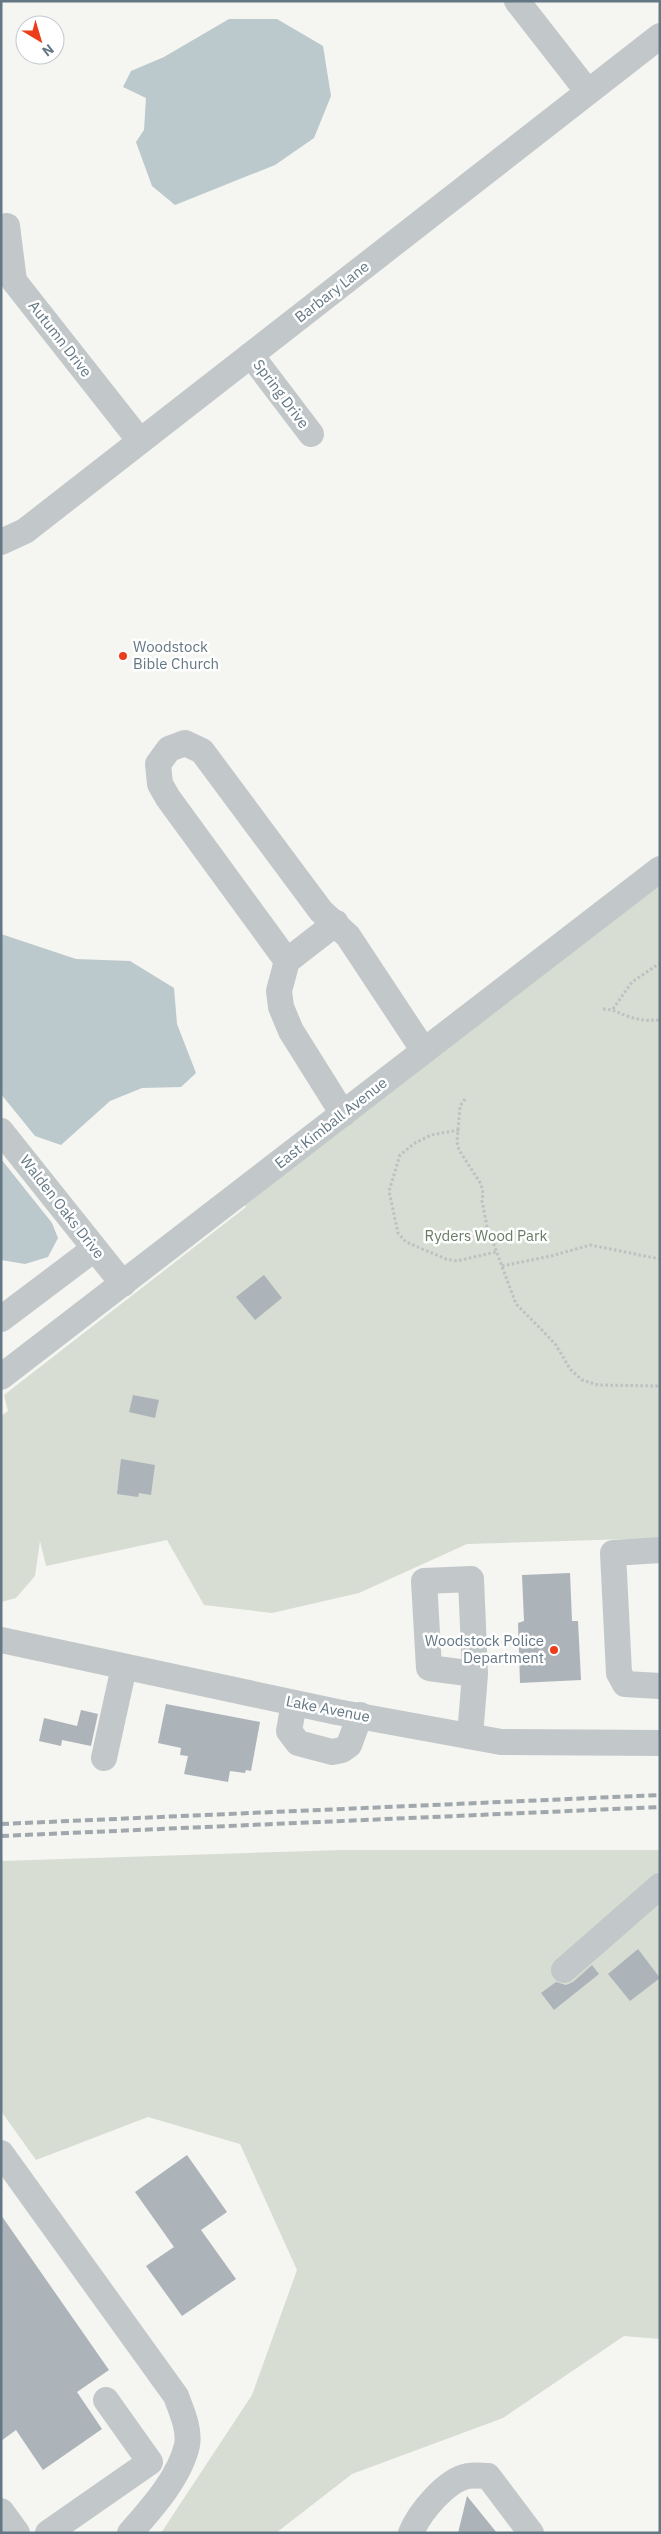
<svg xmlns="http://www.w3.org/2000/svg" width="661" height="2534" font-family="'IBM Plex Sans',sans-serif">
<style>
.green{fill:#d7ddd2}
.water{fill:#bbc8cc}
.building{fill:#acb4b9}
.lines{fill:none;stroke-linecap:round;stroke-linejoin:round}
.path{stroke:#bec0c2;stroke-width:3;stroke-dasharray:2.5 2.5;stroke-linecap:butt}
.minor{stroke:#c2c7c9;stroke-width:26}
.rail{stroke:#a0a8ad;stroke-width:4;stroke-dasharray:8 4;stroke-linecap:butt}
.poi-dot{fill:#ec3d1b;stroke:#fff;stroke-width:2}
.labels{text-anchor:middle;stroke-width:5;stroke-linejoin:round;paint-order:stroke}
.street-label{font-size:15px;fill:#637784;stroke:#fff}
.poi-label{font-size:15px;fill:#637784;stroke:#fff;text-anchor:start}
.park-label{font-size:15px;fill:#697b62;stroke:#fff}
</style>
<rect width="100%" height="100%" fill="#f5f5f1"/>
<g class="green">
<polygon points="660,884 660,1538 467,1544 359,1593 272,1613 204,1605 167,1540 46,1566 40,1541 35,1576 16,1598 1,1602 1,1416 8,1411 4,1395 246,1207 244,1204"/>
<polygon points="343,1850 660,1850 660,2339 624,2336 503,2418 352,2474 276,2533 161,2533 252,2395 297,2270 240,2144 148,2117 36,2160 1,2111 1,1861"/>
</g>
<g class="water">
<polygon points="229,19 277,19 323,46 331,96 314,138 275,165 175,205 152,186 136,142 144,130 146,98 123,87 131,71 164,57"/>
<polygon points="1,934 76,959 130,961 174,988 177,1024 196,1073 181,1087 142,1088 110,1101 61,1145 35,1136 1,1094"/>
<polygon points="1,1159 52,1223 58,1238 48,1257 25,1264 1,1260"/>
</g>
<g class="building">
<polygon points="264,1275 282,1298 255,1320 236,1297"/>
<polygon points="133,1395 159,1400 155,1418 129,1412"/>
<polygon points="121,1459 155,1465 151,1495 139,1493 138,1497 117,1494"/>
<polygon points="570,1573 572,1621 578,1621 581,1680 520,1683 518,1623 524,1621 522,1575"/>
<polygon points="166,1704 260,1722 251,1771 246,1770 245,1773 230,1771 228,1782 184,1774 188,1756 180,1755 181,1748 158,1743"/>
<polygon points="81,1710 98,1714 91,1746 62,1740 61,1746 39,1741 44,1718 77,1726"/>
<polygon points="638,1949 660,1978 630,2001 608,1974"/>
<polygon points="592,1965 599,1974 554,2010 541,1993 556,1982 566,1985 573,1982"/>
<polygon points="187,2155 227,2212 201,2230 236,2279 182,2316 146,2266 174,2247 135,2192"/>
<polygon points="1,2215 109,2370 77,2392 102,2429 43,2470 16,2430 1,2441"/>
<polygon points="467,2496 497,2533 458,2533"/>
</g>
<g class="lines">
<g class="path">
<path d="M 603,1009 C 613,1009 618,1013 627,1016 C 638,1020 648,1021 660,1020"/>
<polyline points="613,1009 632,982 660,963"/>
<polyline points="465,1099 460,1106 457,1142 459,1150 481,1184 483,1193 482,1201 487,1226 516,1304 541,1329 556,1345 570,1369 582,1380 598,1385 660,1386"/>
<polyline points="459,1130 431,1135 415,1143 400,1155 389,1191 398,1233 406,1242 446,1259 457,1261 496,1252"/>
<polyline points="502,1266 551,1256 590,1245 660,1259"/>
</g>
<g class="minor">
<polyline points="517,1 588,92"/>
<polyline points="7,226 14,281 140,441"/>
<polyline points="251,355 311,434"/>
<polyline points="1,542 25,531 660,36"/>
<polyline points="336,923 287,961 279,991 281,1007 291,1031 343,1114"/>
<polyline points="287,961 168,798 160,784 158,764 169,749 185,743 202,751 321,911 348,936 424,1051"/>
<polyline points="1,1131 123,1284"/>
<polyline points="1,1319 94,1249"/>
<polyline points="1,1377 660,869"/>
<polyline points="660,1550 613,1553 619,1673 625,1684 660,1686"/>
<polyline points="1,1640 337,1712 501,1742 660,1743"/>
<polyline points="294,1703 289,1731 298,1743 332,1752 342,1750 349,1745 360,1715"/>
<polyline points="470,1736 475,1674 471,1579 424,1581 429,1668 475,1674"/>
<polyline points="104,1758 124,1667"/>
<polyline points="564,1970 660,1886"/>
<path d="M 1,2153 L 176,2396 C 181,2410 190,2429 187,2445 C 180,2477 152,2508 130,2533"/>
<polyline points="1,2511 17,2533"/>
<polyline points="48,2533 150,2462 106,2400"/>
<path d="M 411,2533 C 419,2513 446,2480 468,2476 C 475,2475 482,2476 488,2476 L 531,2533"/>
</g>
<g class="rail">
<polyline points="1,1824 660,1795"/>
<polyline points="1,1836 660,1807"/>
</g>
</g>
<g class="poi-dot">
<circle cx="123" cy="656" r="5"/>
<circle cx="554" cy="1650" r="5"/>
</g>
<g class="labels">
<g class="street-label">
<text transform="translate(332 292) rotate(-38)" y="5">Barbary Lane</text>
<text transform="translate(60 339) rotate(52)" y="5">Autumn Drive</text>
<text transform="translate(281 394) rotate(53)" y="5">Spring Drive</text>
<text transform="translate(331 1123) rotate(-38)" y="5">East Kimball Avenue</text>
<text transform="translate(62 1207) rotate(52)" y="5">Walden Oaks Drive</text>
<text transform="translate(328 1709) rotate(11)" y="5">Lake Avenue</text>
</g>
<g class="poi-label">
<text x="133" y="652">Woodstock<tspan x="133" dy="17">Bible Church</tspan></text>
<text x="544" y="1646" text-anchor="end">Woodstock Police<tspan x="544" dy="17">Department</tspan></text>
</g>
<g class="park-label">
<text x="486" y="1241">Ryders Wood Park</text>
</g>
</g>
<rect width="661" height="2534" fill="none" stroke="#637784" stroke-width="5"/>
<g transform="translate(40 40) rotate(142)"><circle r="24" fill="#ffffff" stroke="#c1c9ce"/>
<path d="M0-4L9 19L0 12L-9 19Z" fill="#ec3d1b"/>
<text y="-8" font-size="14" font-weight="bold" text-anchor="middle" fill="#637784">N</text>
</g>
</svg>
